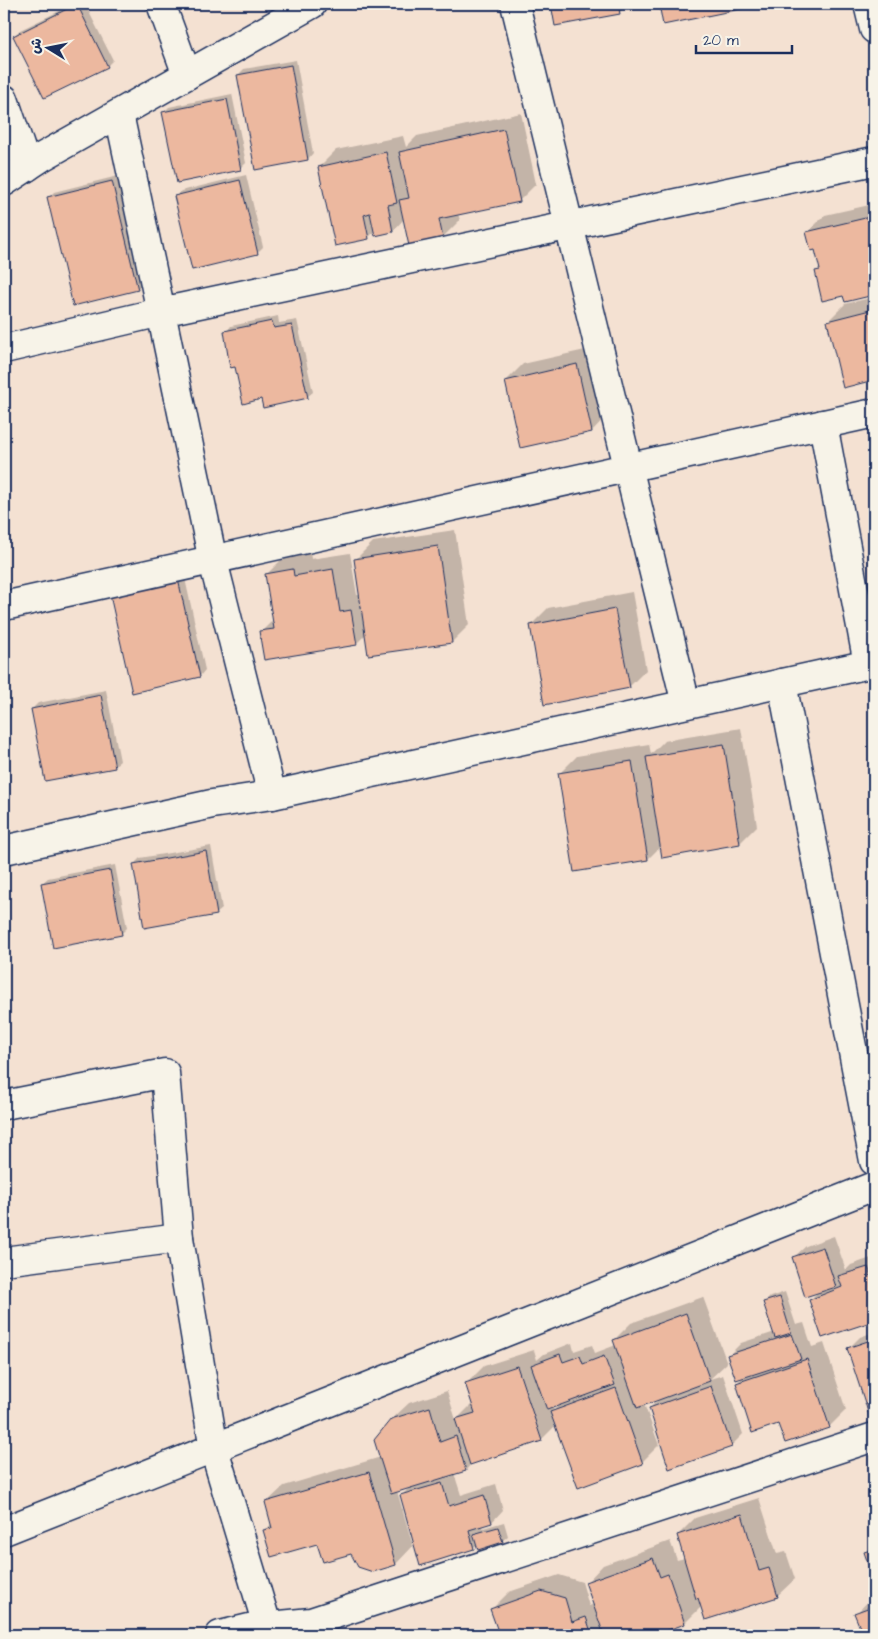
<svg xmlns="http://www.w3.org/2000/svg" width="878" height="1639" font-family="'Architects Daughter','Playpen Sans Arabic',sans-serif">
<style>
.shadow{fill:#0003;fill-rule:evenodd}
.building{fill:#ecb89f;stroke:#1b2f5e}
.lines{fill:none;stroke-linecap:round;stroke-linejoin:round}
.street-casing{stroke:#1b2f5e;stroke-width:31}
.street{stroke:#f7f3e8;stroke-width:28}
</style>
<rect width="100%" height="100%" fill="#f4e1d2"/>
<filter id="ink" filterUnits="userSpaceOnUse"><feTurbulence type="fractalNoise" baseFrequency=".02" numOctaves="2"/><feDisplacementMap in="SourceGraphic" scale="10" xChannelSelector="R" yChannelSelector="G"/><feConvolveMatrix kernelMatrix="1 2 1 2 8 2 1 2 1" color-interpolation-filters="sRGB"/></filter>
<g filter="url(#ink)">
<g class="shadow">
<polygon points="74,4 85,4 113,60 107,66 14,36 20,30"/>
<polygon points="552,4 628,4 619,13 556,25"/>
<polygon points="660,4 759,4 664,23"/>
<polygon points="296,60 313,153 308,159 238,75 244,69"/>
<polygon points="232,94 246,163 240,169 164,112 169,107"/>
<polygon points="521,113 536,184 519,201 458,214 460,220 443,237 404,219 393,231 376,234 375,231 368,238 319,167 336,150 403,136 406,147 417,136"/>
<polygon points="246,175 263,247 257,253 176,196 181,191"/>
<polygon points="118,176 143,283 138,288 48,198 54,192"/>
<polygon points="874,204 874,294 845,301 844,295 817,272 820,268 816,249 808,232 825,215"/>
<polygon points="874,297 874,379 844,387 828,321 845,304"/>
<polygon points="278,316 279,323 297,320 313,392 307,397 262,398 226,332 231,326"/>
<polygon points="594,348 609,413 592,431 521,447 506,381 523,364"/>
<polygon points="455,530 469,625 452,642 369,654 366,634 356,644 261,632 274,619 267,574 284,557 310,552 311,559 350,553 357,595 361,595 356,559 373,542"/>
<polygon points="184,574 205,670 200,676 112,595"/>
<polygon points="632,592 646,670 629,687 531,625 548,608"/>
<polygon points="106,690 120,761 114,766 32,709 38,703"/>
<polygon points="741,728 757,826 740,843 661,846 648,859 560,773 577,756 649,744 651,754 664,741"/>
<polygon points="211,846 222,909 216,914 134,864 140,858"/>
<polygon points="115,865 127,928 121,934 42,883 48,878"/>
<polygon points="834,1236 846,1270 851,1265 874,1257 874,1320 822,1337 810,1300 820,1290 794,1257 806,1246"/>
<polygon points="785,1292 796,1325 804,1323 812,1347 824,1343 846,1410 829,1427 779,1422 737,1383 744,1376 729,1355 741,1343 775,1332 765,1302 770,1297"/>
<path d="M 703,1297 L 727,1363 L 710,1379 L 723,1375 L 743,1434 L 731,1446 L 650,1408 L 660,1398 L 644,1404 L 659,1445 L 642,1462 L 556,1425 L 541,1440 L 472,1463 L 466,1470 L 454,1473 L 461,1495 L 496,1484 L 503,1510 L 492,1522 L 482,1525 L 483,1528 L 504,1522 L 508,1536 L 502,1541 L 477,1544 L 473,1548 L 401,1496 L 410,1487 L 397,1491 L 413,1546 L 396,1564 L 373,1570 L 351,1552 L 265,1531 L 272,1523 L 266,1503 L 284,1486 L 381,1457 L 391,1420 L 409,1403 L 447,1391 L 456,1420 L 473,1403 L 467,1383 L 484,1366 L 534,1350 L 537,1360 L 544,1354 L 572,1343 L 574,1351 L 592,1345 L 595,1353 L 616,1345 L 614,1340 L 631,1323 ZM 560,1404 L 554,1410 L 552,1407 Z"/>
<polygon points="874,1332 874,1423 873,1423 848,1349 860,1337"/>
<polygon points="759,1498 777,1554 786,1552 795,1579 777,1596 702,1606 685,1623 651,1635 630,1635 628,1629 615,1635 513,1635 511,1629 492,1609 509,1592 559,1575 582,1582 589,1606 594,1604 586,1583 603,1565 670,1541 677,1560 685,1558 678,1535 695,1518"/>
<polygon points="874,1546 874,1577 866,1552"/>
<polygon points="873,1596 874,1635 860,1635 863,1632 856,1614"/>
</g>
<g class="building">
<polygon points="77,4 108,67 44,98 13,36"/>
<polygon points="551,4 618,4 620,14 555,26"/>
<polygon points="659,4 765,4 663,25"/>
<polygon points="291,65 308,160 255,170 237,75"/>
<polygon points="227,99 241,170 177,183 162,112"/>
<polygon points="504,129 520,202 439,219 443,238 409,246 399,200 409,198 399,152"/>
<polygon points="386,152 397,203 388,205 393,232 375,236 370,213 364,215 369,239 335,246 318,167"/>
<polygon points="240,180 258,254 192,270 174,196"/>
<polygon points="112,181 138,290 73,306 47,197"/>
<polygon points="874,216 874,295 845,302 843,296 822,301 815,271 820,270 815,250 811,251 806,232"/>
<polygon points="874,309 874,380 843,388 827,321"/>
<polygon points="272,321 274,328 292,325 308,398 263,408 261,399 243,404 235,367 230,368 224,331"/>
<polygon points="577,364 592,432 520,448 505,381"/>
<polygon points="438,546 452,643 368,655 354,559"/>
<polygon points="293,569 294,576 333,569 340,612 351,610 357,645 264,660 259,631 274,629 265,574"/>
<polygon points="178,579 200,677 132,693 110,595"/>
<polygon points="615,609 630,688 544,705 530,625"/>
<polygon points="101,695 115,768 45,781 31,709"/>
<polygon points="724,744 740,844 662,858 646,757"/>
<polygon points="632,761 648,860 574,872 558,773"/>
<polygon points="206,851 217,915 144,928 133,864"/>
<polygon points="110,870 122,935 53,948 41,883"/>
<polygon points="823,1247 836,1287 805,1297 792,1257"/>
<polygon points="868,1267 874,1286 874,1321 822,1338 809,1300 842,1287 838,1276"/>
<polygon points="780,1297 791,1333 775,1338 763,1302"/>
<polygon points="686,1313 710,1381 637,1408 613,1340"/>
<polygon points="792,1334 801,1359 736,1380 727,1355"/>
<polygon points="874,1339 874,1424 872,1424 847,1348"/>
<polygon points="560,1354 563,1362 580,1356 583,1364 604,1356 615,1385 547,1410 531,1365"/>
<polygon points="807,1359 830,1428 785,1443 778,1424 752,1433 736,1383"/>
<polygon points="517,1366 542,1441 470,1465 455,1419 475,1413 465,1383"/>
<polygon points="711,1386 732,1447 669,1469 649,1408"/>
<polygon points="616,1388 643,1464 578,1488 550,1412"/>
<polygon points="430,1407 440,1442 456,1436 466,1471 391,1494 374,1440 391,1419"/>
<polygon points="369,1472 396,1565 373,1572 358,1567 351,1554 323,1562 317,1544 271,1557 263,1530 272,1528 265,1502"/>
<polygon points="442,1483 449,1506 484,1495 492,1523 469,1530 474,1549 420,1566 400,1495"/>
<polygon points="874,1499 874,1518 869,1501"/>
<polygon points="742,1514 759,1571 769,1568 778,1597 705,1620 698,1598 696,1599 677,1535"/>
<polygon points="498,1527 503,1542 478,1550 473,1534"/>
<polygon points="874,1549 874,1581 864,1552"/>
<polygon points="653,1558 660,1577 668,1574 685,1624 654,1635 629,1635 628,1631 617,1635 604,1635 585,1582"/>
<polygon points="541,1591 565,1598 572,1622 586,1617 592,1635 512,1635 510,1630 499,1634 490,1609"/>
<polygon points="873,1606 874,1635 863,1635 854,1613"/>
</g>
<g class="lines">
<g class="street-casing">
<g id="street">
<polyline points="161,4 187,75"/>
<polyline points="515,4 686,704"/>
<polyline points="868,4 874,29"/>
<polyline points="4,99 27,167"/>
<polyline points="119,114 161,312 874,161"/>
<polyline points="4,182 42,157 312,4"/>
<polyline points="4,349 161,312 213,561 272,795 212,804 4,850"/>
<polyline points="823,424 868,664"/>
<polyline points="4,606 874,413"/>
<polyline points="782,683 874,1161"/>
<polyline points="272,795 874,663"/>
<polyline points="4,1105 165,1073 179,1238"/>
<polyline points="4,1261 179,1238 214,1449 270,1635"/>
<polyline points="4,1531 874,1186"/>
<polyline points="220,1635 249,1628 311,1622 874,1437"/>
</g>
</g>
<use href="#street" class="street"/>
</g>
</g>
<rect width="878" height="1639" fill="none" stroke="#f7f3e8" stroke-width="20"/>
<rect x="10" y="10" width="858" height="1619" fill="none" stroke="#1b2f5e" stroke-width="2" filter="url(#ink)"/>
<g transform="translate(48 48) rotate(280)" stroke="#f7f3e8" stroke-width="4" paint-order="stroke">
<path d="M0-4L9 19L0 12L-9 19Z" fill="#1b2f5e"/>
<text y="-8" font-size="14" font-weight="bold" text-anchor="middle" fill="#1b2f5e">ش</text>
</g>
<path d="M696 45v8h96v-8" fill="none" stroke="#1b2f5e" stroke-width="2.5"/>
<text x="703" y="45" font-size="15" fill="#1b2f5e" stroke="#f7f3e8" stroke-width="4" paint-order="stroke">20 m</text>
</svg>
